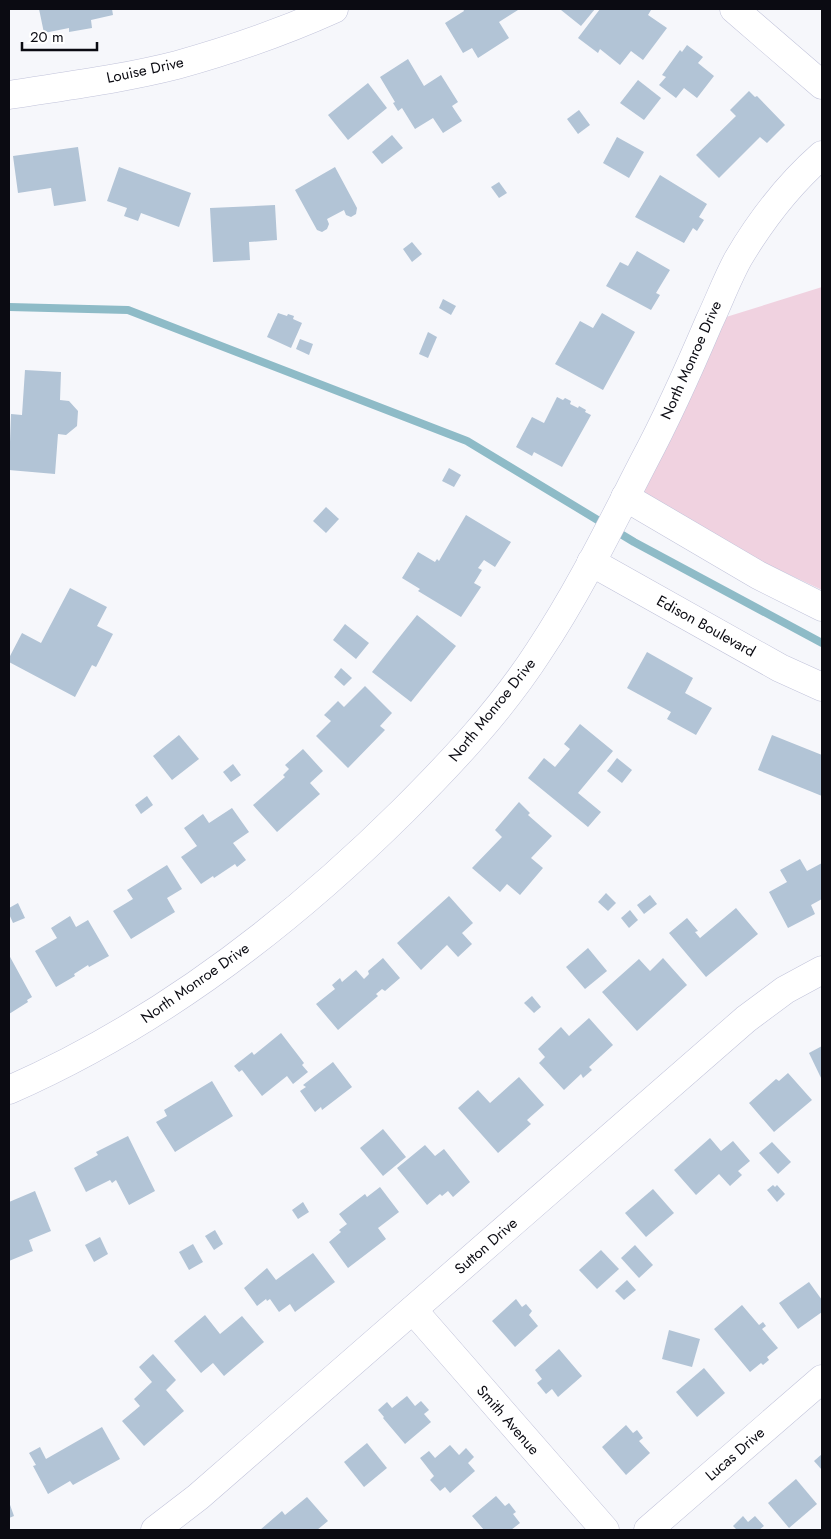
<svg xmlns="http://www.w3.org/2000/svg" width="831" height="1539" font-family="Jost,sans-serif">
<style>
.green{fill:#f0d2e0}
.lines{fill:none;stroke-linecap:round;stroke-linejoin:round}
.stream{stroke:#8ebbc7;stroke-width:8}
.building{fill:#b2c4d6}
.minor-casing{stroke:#c1c3da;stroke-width:29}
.minor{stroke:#fff;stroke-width:28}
.labels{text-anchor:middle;stroke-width:4.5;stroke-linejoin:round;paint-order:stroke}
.street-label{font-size:15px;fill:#0b0b12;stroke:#fff}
</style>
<rect width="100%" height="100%" fill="#f6f7fb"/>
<polygon class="green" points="822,287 822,590 625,497 710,322"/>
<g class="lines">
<polyline class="stream" points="9,307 128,310 467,441 634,542 822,643"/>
</g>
<g class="building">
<polygon points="39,9 112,9 113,15 91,20 92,28 69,32 69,28 44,33"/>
<polygon points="463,9 517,9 518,10 499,22 509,38 478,58 472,48 463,53 445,23 464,11"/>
<polygon points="562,9 595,9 581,26 561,10"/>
<polygon points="600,9 650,9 651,10 648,15 667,28 643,60 631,51 620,65 600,49 598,53 578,38"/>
<polygon points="687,45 703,57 698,63 714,76 697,98 684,88 676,98 659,85 666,77 662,75 680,50 682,52"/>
<polygon points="408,59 424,86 441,75 458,102 452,106 462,121 443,133 433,118 415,129 402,108 398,111 393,103 395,102 380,77"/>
<polygon points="638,80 661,98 644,120 620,103"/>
<polygon points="368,83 387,108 348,140 328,115"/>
<polygon points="749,91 755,97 757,96 785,125 767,143 760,137 719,178 696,155 736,116 730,110"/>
<polygon points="579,110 590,125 578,134 567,119"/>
<polygon points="392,135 403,148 382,164 372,152"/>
<polygon points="617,137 644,152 629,178 603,163"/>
<polygon points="78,147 86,201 54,206 51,188 18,193 13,156"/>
<polygon points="119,167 191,193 179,227 141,213 138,221 124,216 127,208 107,201"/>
<polygon points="335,167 357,208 356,214 351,217 346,215 344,210 327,219 329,224 327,229 322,232 317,230 295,190"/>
<polygon points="660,175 707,204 699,217 704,220 697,231 693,228 684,243 635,217"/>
<polygon points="499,182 507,193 499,198 491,187"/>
<polygon points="275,205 277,240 249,242 250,260 213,262 210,208"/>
<polygon points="412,242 422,254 412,262 403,249"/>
<polygon points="637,251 670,270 656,293 660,295 651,310 606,286 620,262 628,266"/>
<polygon points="443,299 456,306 451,315 439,308"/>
<polygon points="278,313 287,316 288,314 294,316 293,319 302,323 291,348 267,337"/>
<polygon points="602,313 635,332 603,390 555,364 580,321 593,328"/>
<polygon points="428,332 437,337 428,358 419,354"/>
<polygon points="300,339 313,344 309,355 296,349"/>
<polygon points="25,370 61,372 60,400 69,401 78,411 77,426 66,435 58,434 55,474 9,470 11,414 22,415"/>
<polygon points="557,397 563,400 565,398 571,401 570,404 578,408 579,406 586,410 585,412 591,415 562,467 534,452 532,456 516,447 532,417 544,423"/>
<polygon points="449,468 461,475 454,487 442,481"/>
<polygon points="326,507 339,519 326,533 313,521"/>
<polygon points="466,515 511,542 495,567 484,560 478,568 482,570 474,583 481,587 461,617 418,591 420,589 402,578 418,552 435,562 437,559 439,561"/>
<polygon points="70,588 107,607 97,626 113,634 96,667 92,665 75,697 9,662 9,658 22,633 41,643"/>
<polygon points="417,615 456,646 411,702 372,672"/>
<polygon points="345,624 369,643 356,659 333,640"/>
<polygon points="647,652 693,678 685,693 712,708 696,735 667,719 671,712 627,688"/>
<polygon points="341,668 352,678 344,686 334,677"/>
<polygon points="365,686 392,713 380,726 385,730 348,768 316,736 331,721 324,715 338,701 344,707"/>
<polygon points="580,724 613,751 578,793 601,812 588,827 528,778 544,758 555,767 570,749 564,744"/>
<polygon points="179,735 199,759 172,780 153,756"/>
<polygon points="772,735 822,755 822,796 758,770"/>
<polygon points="303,749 323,771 310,783 320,794 277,832 253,805 285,777 283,775 289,769 285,765"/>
<polygon points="617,758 632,770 622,783 607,771"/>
<polygon points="233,764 241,775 231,782 223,772"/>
<polygon points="147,796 153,805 141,814 135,805"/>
<polygon points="519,802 530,813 528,815 552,836 531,858 543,868 520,895 507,884 500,892 472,868 502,837 495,830"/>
<polygon points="232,808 249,832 233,843 246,860 237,867 235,864 214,878 213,876 201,884 181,857 197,846 184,828 203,814 209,823"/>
<polygon points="800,859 807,871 822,863 822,899 811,905 815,914 788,928 769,892 787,882 780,870"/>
<polygon points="167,865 182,889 167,898 175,912 131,939 113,911 133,899 127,890"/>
<polygon points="606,893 616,903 608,911 598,902"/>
<polygon points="650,895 657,904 644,914 637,905"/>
<polygon points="449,896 473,923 462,933 472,944 458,957 447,945 421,970 397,943"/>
<polygon points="18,903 25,918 13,923 9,914 9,908"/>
<polygon points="736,908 758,934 706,977 669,933 687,918 698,931 695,932 700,938"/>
<polygon points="630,910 638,920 629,928 621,918"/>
<polygon points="70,916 76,927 88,920 109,956 89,967 88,965 74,974 75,976 56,987 35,951 57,938 51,928"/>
<polygon points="588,948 607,971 585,989 566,967"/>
<polygon points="9,955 32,997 27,1000 28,1002 9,1014"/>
<polygon points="383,958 400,978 385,991 382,989 376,994 378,996 338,1030 316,1004 335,989 332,985 340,978 342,982 356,970 364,979 369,974 368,971"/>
<polygon points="663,958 687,985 637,1031 602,992 639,959 650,971"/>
<polygon points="532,996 541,1007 534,1013 524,1003"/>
<polygon points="589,1018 613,1045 589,1067 592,1070 583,1078 581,1074 564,1090 539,1063 545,1057 538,1049 561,1027 569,1036"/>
<polygon points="281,1033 304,1063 302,1065 308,1072 293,1084 287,1076 262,1096 242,1070 239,1072 234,1066 252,1052 254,1055"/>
<polygon points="822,1046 822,1080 809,1053"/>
<polygon points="333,1062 352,1087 322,1110 321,1107 315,1112 300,1091 306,1087 303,1085"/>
<polygon points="788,1073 812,1100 774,1132 749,1103 776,1079 779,1081"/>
<polygon points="519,1077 544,1105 527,1120 531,1124 498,1153 458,1108 478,1090 490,1103"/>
<polygon points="212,1081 233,1116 175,1152 156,1122 167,1116 164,1110"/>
<polygon points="383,1129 406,1157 383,1176 360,1148"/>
<polygon points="128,1136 155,1191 129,1205 116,1180 112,1183 110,1180 86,1192 74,1168 98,1155 96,1152"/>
<polygon points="710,1138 721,1151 733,1141 750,1161 738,1171 742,1175 730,1186 719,1174 696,1195 674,1170"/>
<polygon points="772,1142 791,1162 778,1174 759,1153"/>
<polygon points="425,1145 435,1156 444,1149 470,1182 453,1197 448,1191 442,1196 440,1194 427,1205 397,1168"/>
<polygon points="773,1185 775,1187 777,1185 785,1194 777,1202 767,1190"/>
<polygon points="380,1187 399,1212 378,1228 386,1239 348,1268 329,1242 341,1232 339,1230 347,1224 339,1214 365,1194 367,1197"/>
<polygon points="653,1189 674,1213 646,1237 625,1213"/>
<polygon points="35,1191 51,1231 29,1240 33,1251 9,1261 9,1202"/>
<polygon points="303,1202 309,1212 298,1219 292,1210"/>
<polygon points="215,1230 223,1244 214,1250 205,1236"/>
<polygon points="100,1237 108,1254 94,1262 85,1245"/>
<polygon points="193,1244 203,1262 189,1270 179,1252"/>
<polygon points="635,1245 653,1265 639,1278 621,1258"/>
<polygon points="601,1250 619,1269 597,1289 579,1270"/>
<polygon points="313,1253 335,1282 295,1312 290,1304 279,1312 270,1299 267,1301 266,1299 257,1306 244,1288 267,1268 276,1280"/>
<polygon points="627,1280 636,1290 624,1300 615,1291"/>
<polygon points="809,1282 822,1300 822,1312 798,1329 779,1303"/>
<polygon points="516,1299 522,1307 526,1304 532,1311 529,1315 538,1326 515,1347 492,1321"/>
<polygon points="742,1305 759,1325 763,1322 766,1326 762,1329 778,1348 767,1357 769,1360 763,1365 761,1363 750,1372 714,1329"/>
<polygon points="205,1315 220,1334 242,1316 264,1342 224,1376 213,1363 201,1373 174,1341"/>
<polygon points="669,1330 700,1339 692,1367 662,1359"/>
<polygon points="559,1349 582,1376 558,1397 552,1389 546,1394 537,1383 542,1379 535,1370"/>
<polygon points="153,1354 176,1380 166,1390 184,1411 144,1446 122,1421 140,1406 134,1399 152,1382 139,1367"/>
<polygon points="704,1368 725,1393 697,1417 676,1392"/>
<polygon points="407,1396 415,1406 421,1401 429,1410 424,1414 431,1422 405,1444 383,1418 384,1417 378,1410 387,1402 392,1408"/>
<polygon points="626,1425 633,1433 637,1430 643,1438 639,1441 650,1453 626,1475 602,1447"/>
<polygon points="102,1427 120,1459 73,1485 70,1481 48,1494 33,1466 36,1465 29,1453 40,1447 46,1459"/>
<polygon points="367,1443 387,1468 364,1487 344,1462"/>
<polygon points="450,1445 459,1455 466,1448 474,1457 468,1463 475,1471 450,1493 445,1487 440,1491 430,1480 434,1476 420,1458 429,1451 435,1458"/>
<polygon points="822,1454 822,1470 814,1461"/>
<polygon points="796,1479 817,1504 789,1528 768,1503"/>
<polygon points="496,1496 505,1506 509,1503 516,1512 513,1514 520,1523 511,1530 484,1530 472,1516"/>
<polygon points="307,1497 328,1521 317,1530 260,1530 282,1511 285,1515"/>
<polygon points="9,1502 14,1516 9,1518"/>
<polygon points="743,1516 748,1522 755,1516 764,1526 759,1530 737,1530 733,1526"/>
</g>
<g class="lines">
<g class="minor-casing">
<g id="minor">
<polyline points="734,9 822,85"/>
<path d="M 9,95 C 65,86 122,79 177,65 C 231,50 283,32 334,9"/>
<polyline points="625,497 758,575 822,607"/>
<polyline points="591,562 780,668 822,687"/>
<path d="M 9,1090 C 157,1025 288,925 403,811 C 452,762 501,710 539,651 C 579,591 611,525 644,461 C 668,416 689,369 709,322 C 719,301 727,279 738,259 C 761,220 789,184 822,155"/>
<polyline points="413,1310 605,1530"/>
<polyline points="155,1530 198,1497 746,1019 785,990 822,970"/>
<polyline points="648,1530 822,1379"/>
</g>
</g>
<use href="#minor" class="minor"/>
</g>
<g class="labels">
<g class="street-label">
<text transform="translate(145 70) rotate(-12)" y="5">Louise Drive</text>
<text transform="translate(691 360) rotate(-66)" y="5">North Monroe Drive</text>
<text transform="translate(706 626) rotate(29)" y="5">Edison Boulevard</text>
<text transform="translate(492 710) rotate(-51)" y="5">North Monroe Drive</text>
<text transform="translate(195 983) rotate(-35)" y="5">North Monroe Drive</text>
<text transform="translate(486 1246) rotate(-41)" y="5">Sutton Drive</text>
<text transform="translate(508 1420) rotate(49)" y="5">Smith Avenue</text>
<text transform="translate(735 1454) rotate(-41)" y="5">Lucas Drive</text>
</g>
</g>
<rect width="831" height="1539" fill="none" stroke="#0b0b12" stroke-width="20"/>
<path d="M22 42v8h75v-8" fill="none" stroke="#0b0b12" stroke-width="2.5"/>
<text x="30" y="42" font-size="15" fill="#0b0b12" stroke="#ffffff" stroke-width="4" paint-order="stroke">20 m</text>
</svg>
